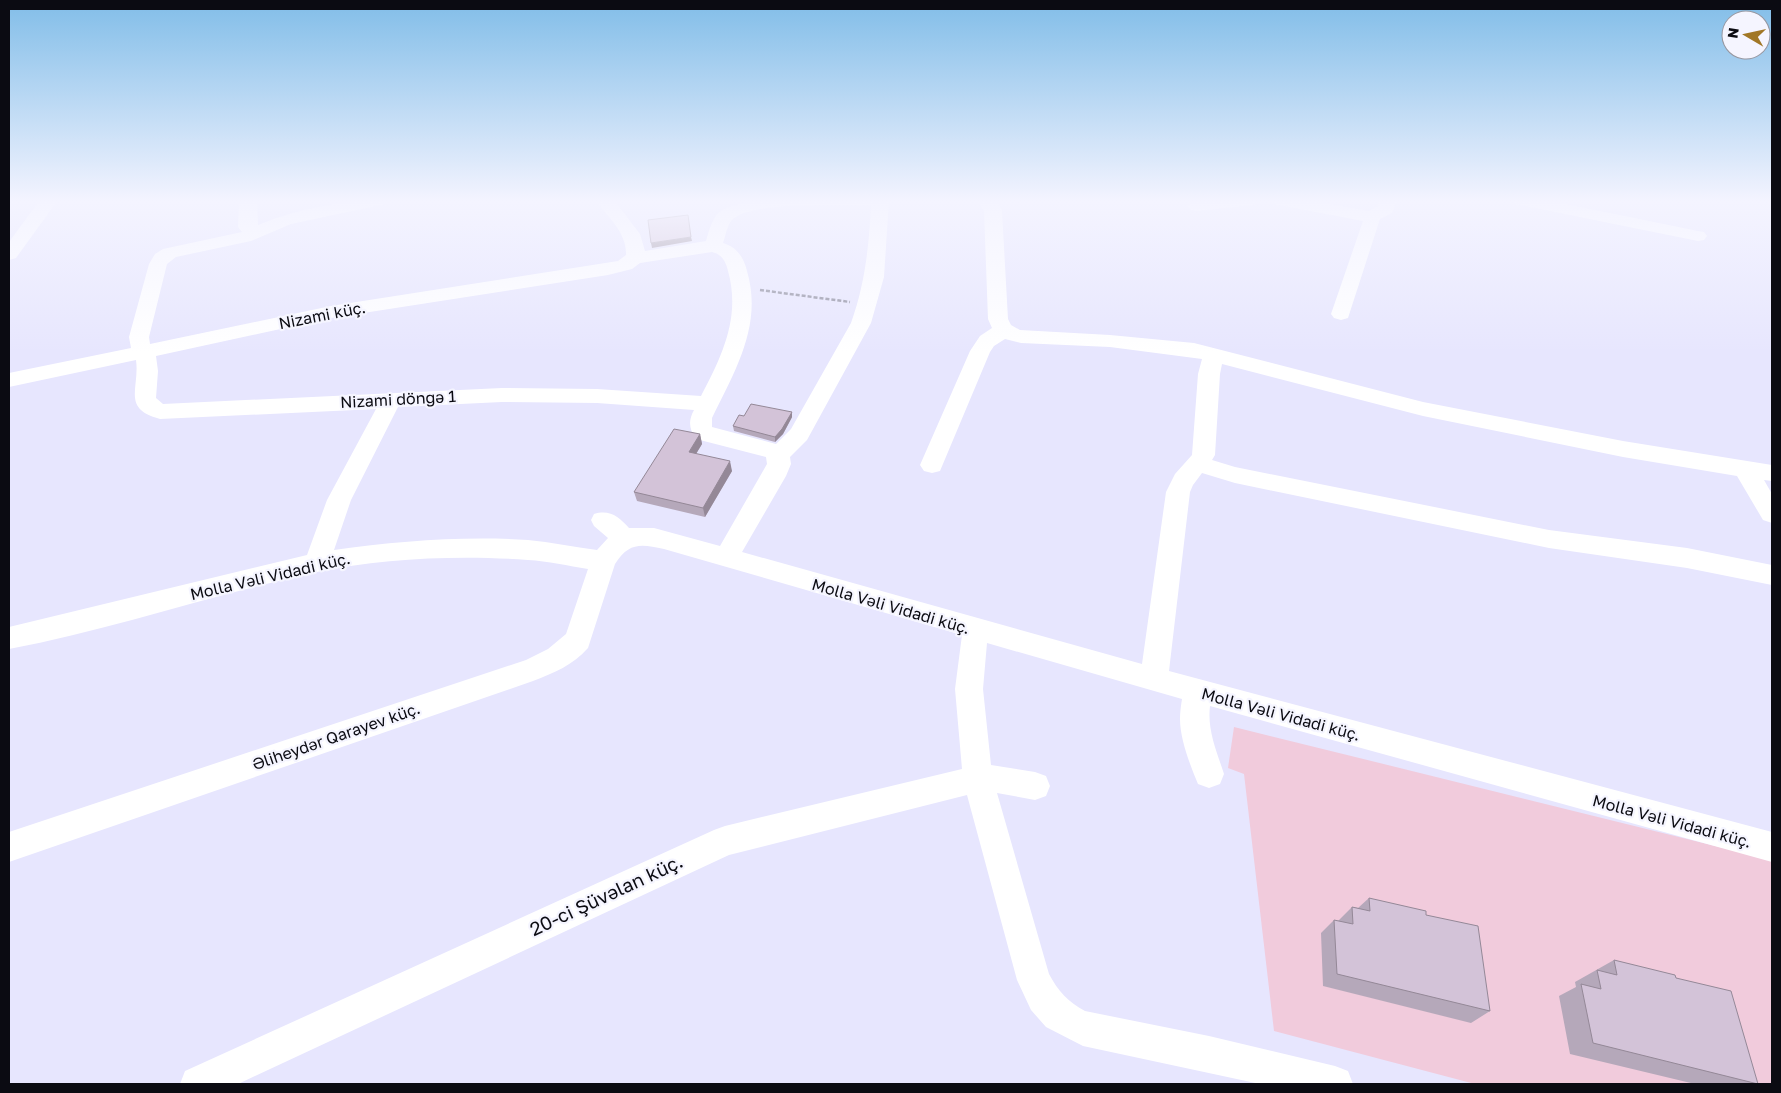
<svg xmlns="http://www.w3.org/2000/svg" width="1781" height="1093" font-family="'Golos Text',sans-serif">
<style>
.green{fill:#f1cbdc}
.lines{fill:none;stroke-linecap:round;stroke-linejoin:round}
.path{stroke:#8d8d9e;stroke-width:2.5;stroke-dasharray:4 2;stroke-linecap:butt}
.minor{fill:#fff;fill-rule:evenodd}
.wall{fill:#b5a8ba}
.shaded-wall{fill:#948897}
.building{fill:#d3c3d8;stroke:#948897}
.labels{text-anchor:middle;stroke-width:4.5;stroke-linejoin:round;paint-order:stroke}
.street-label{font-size:16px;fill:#0b0b12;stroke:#f5f5ff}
.near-street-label{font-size:19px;fill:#0b0b12;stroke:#f5f5ff}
</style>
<rect width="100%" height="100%" fill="#e7e6fe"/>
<polygon class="green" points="1234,727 1772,860 1772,1084 1475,1084 1274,1031 1244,774 1228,768"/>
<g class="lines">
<polyline class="path" points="760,290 850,302"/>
<g class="minor">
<polygon points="40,200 58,200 16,258 9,260 9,242"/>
<path d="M 239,200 L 257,200 L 258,225 C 299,208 344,200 388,200 L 385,204 L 291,224 L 251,241 L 176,257 L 167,264 L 149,337 L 150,344 L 331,306 L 618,261 L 626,255 C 627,232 608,218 596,200 L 614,200 L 640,234 L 645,251 L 706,241 C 709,231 712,217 721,211 C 747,193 853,200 889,200 L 884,277 L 871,323 L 807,440 L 790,457 L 791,464 L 786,476 L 742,552 L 1142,664 L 1166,492 L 1175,474 L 1192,455 L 1198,374 L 1202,359 L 1110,347 L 1021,343 L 1005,339 L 994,346 L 990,352 L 940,471 L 932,473 L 924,471 L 920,465 L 970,351 L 980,336 L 992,328 L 988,319 L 984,211 L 977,200 L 997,200 L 1002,211 L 1008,319 L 1011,325 L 1020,330 L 1110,335 L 1194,343 L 1423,402 L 1623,441 L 1772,465 L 1772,481 L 1764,480 L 1772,494 L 1772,523 L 1763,520 L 1737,476 L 1623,457 L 1423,416 L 1222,364 L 1220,374 L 1215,455 L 1212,460 L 1235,467 L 1549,530 L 1687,548 L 1772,565 L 1772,585 L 1687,568 L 1549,548 L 1235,483 L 1202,473 L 1193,485 L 1190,492 L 1169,671 L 1772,832 L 1772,862 L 1210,706 C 1207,730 1217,752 1224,774 L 1220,784 L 1209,788 L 1198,784 C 1190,765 1180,739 1180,719 C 1180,712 1181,705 1182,699 L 987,643 L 983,689 L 991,765 L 1035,772 L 1046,776 L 1050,786 L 1046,796 L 1035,800 L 997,793 L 1049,974 C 1058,991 1068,1002 1085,1011 L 1209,1036 L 1335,1066 L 1348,1071 L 1353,1084 L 1260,1084 L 1083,1046 L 1046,1027 L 1031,1010 L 1017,980 L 967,795 L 729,855 L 238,1084 L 180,1084 L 185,1071 L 714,830 L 725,826 L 962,769 L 955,689 L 962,635 L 664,549 C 641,544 629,542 615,564 L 588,648 C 573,665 554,673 533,681 L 9,862 L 9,832 L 526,660 L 548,649 L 566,634 L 588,569 C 568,566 548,561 528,560 C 462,555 381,558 317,572 C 214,594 113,629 9,649 L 9,627 L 307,555 L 327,500 L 376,409 L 160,419 C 121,409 140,388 136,360 L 9,387 L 9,373 L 131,348 L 129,337 L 149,264 L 155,254 L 163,249 L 242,232 L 238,227 ZM 871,205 C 869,246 865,284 851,323 L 791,429 L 776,444 L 712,427 L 712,418 C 735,371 763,325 747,271 C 744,258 737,247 723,243 C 726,235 727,223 734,218 C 758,201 839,206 871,205 ZM 712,252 C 722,254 726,262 728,271 C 741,317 722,356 701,396 L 597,389 L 502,388 L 163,404 L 156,398 L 158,371 L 156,356 L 331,318 L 608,275 L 632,269 L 640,263 ZM 502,402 L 597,403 L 694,410 C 688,421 689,429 696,439 L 766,457 L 767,464 L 720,546 L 654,528 L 629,528 C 619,517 610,509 594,514 L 591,520 L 594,526 L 608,538 L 597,550 C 574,547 551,542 528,540 C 464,536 398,541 334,550 L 351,500 L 398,407 Z"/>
<polygon points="1203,200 1262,200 1259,204 1253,205 1197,211 1191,210 1188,206 1191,202"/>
<polygon points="1270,200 1308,200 1369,211 1378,206 1379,200 1397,200 1392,213 1380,219 1348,318 1341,320 1334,318 1331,314 1363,221 1279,205 1273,204"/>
<polygon points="1511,200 1546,200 1698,231 1704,232 1707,236 1704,240 1698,241 1520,205 1514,204"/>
</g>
</g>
<g class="wall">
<polygon points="744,416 792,417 783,434 775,442 734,431 733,426"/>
<polygon points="700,434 702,444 696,454 732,471 705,517 637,501 634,492"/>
<polygon points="1369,898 1426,915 1490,1011 1471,1023 1323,986 1321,933 1334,920 1338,921 1352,907 1358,908"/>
<polygon points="1614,960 1676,978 1758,1084 1695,1084 1570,1054 1559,996 1576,987 1575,982"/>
</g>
<g class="shaded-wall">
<polygon points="691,237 692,241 652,248 651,243"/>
<polygon points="792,412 792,417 783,434 775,442 775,437"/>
<polygon points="700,434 702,444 691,462 689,452"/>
<polygon points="730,461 732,471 705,517 703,508"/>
</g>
<g class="building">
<polygon points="688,215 691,237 651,243 648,220"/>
<polygon points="751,404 792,412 782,429 775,437 733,426 739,415 744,416"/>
<polygon points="674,429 700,434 689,452 730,461 703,508 634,492"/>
<polygon points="1369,898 1426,911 1426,915 1478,926 1490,1011 1337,974 1334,920 1353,924 1352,907 1370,911"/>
<polygon points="1614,960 1675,975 1676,978 1731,991 1758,1084 1593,1043 1581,984 1601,989 1597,970 1617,975"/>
</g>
<linearGradient id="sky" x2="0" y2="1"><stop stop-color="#81bde8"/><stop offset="0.57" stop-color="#f4f4ff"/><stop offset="1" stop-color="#f4f4ff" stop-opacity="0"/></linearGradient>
<rect width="1781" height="353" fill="url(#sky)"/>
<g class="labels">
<g class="street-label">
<text transform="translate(322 315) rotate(-11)" y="6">Nizami küç.</text>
<text transform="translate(398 399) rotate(-3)" y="6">Nizami döngə 1</text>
<text transform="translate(270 576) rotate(-13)" y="6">Molla Vəli Vidadi küç.</text>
<text transform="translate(891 606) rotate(16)" y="6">Molla Vəli Vidadi küç.</text>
<text transform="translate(1281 714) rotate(15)" y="6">Molla Vəli Vidadi küç.</text>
<text transform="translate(336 736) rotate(-19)" y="6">Əliheydər Qarayev küç.</text>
<text transform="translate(1672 821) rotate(15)" y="6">Molla Vəli Vidadi küç.</text>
</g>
<g class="near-street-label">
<text transform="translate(606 895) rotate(-25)" y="7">20-ci Şüvəlan küç.</text>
</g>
</g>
<rect width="1781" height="1093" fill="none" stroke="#0b0b12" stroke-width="20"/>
<g transform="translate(1746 35) rotate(279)"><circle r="24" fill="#f5f5ff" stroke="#9797a0"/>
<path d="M0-4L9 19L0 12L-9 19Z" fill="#a17726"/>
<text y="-8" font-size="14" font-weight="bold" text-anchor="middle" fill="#0b0b12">N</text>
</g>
</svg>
